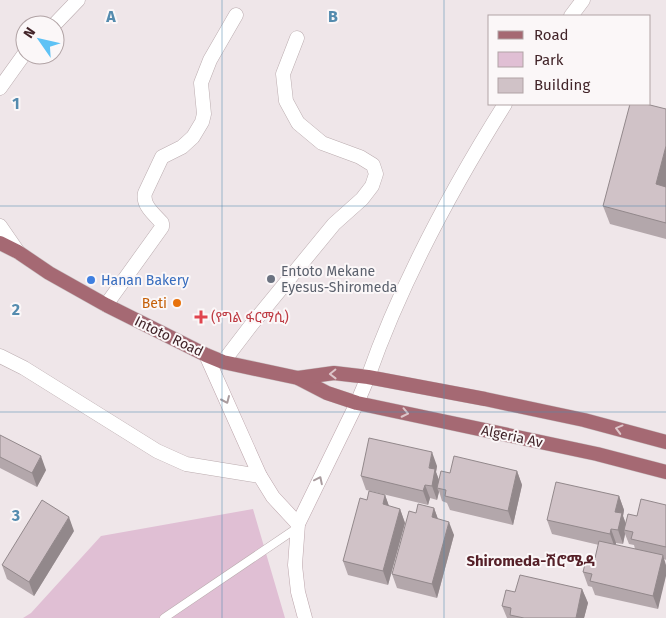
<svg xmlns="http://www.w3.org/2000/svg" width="666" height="618" font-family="'Fira Sans','Noto Sans Ethiopic',sans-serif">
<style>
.green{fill:#e0bfd4}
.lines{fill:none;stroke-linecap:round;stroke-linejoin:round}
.service-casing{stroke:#bbacaf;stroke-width:9}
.minor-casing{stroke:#bbacaf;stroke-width:15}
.tertiary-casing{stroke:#bbacaf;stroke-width:15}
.secondary-casing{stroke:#bba4aa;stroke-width:15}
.primary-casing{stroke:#cac2c3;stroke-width:15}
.service{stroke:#fff;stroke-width:8}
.minor{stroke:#fff;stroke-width:14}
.tertiary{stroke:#fff;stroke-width:14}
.secondary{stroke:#fff;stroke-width:14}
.primary{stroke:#a56973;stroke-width:14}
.wall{fill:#b3a7ab;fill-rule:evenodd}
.shaded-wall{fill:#92888b}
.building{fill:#d0c2c7;stroke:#92888b}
.oneway{stroke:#ddc5c9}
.oneway2{stroke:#aa9c9f}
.grid{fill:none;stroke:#548bae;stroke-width:1;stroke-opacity:0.55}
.worship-dot{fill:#6b7280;stroke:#fbf7f8;stroke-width:2}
.shop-dot{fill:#3f7fe0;stroke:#fbf7f8;stroke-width:2}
.food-dot{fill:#e8710a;stroke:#fbf7f8;stroke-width:2}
.health-dot{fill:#e0444e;stroke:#fbf7f8;stroke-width:2}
.labels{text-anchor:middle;stroke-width:4;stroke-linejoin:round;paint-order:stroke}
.worship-label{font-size:14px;fill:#5b616d;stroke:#fbf7f8;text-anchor:start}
.shop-label{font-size:14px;fill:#366cbe;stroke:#fbf7f8;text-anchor:start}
.food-label{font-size:14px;fill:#c56008;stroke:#fbf7f8;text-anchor:end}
.health-label{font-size:14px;fill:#be3a42;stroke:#fbf7f8;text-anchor:start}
.street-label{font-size:14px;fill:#422429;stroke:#fbf7f8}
.neighbourhood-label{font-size:15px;font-weight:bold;fill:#551f27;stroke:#fbf7f8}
.grid-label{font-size:16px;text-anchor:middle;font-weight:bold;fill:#548bae;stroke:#fbf7f8;stroke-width:4;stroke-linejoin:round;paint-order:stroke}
</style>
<rect width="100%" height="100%" fill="#efe6e9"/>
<polygon class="green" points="253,509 285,618 23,618 31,613 101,536"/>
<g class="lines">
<g class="service-casing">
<polyline id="service" points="164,618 297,528"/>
</g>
<g class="minor-casing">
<g id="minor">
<polyline points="54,25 78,0"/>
<polyline points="0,88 25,53"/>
<polyline points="0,226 18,252"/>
<path d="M 106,305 L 162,227 L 162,223 C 154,214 142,205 145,193 L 162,157 L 182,147 L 193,137 L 202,122 L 204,114 L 201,83 L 210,60 L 236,15"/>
<polyline points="0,356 24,368 157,451 186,464 260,476"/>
<polyline points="223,362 252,324 334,224 362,199 372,186 376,174 373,165 360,157 322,143 298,123 286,101 283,74 297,38"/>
</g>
</g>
<g class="tertiary-casing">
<g id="tertiary">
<polyline points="571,16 583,0"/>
<path d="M 368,377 C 402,280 451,190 505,104"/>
</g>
</g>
<g class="secondary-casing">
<g id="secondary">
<polyline points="206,355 260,476 273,497 298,524"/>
<polyline points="305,618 298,592 295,565 298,524 357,403 368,377"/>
</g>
</g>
<g class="primary-casing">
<g id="primary">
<polyline points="0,243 18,252 49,273 106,305 206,355 223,362 298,378 327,393 357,403 597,454 666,472"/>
<polyline points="298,378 334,373 368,377 485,399 584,420 666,442"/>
</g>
</g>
<use href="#service" class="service"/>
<use href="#minor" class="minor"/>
<use href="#tertiary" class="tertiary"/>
<use href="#secondary" class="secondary"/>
<use href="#primary" class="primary"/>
</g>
<g class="wall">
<polygon points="666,109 666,239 610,224 603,206"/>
<polygon points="0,435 46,470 37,487 0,468"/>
<polygon points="437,466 436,472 439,480 450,473 517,471 522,485 513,525 450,510 447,503 442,501 439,491 437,500 430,498 428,505 366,490 361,476"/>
<polygon points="385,495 389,506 400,509 405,523 388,585 348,575 343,561 367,500"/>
<path d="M 619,496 L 624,510 L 623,516 L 626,524 L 637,516 L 666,505 L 666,560 L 664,559 L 658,609 L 595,595 L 592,587 L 588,586 L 583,572 L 595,558 L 599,545 L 552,534 L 547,520 ZM 625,534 L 629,544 L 634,545 L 635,549 L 616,545 L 616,543 L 623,544 Z"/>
<polygon points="434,508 438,519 454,535 437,598 397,588 392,574 416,513"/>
<polygon points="74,531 34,596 7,579 2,565"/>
<polygon points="582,589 588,603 584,618 507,618 502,606 515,592"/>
</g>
<g class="shaded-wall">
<polygon points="666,146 666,188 656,184"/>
<polygon points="432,452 437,466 436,472 440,483 437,488 439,492 437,500 432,486 429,468"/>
<polygon points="41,456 46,470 37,487 32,473"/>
<polygon points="517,471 522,485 513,525 508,511"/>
<polygon points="425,485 430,498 428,505 423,491"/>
<polygon points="385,495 390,509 383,504"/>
<polygon points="619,496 624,510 623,516 627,527 624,530 625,534 623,544 618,530 615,512"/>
<polygon points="434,508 439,522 432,517"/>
<polygon points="400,509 405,523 388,585 383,571"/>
<polygon points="69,517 74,531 34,596 29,582"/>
<polygon points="449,522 454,535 437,598 432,584"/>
<polygon points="611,529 616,543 615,548 610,534"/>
<polygon points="663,555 666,565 666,576 658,609 653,596"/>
<polygon points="582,589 588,603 584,618 576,618"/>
</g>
<g class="building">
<polygon points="630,104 646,104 666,109 666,146 656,184 666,187 666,223 603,206"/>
<polygon points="0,435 41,456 32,473 0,457"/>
<polygon points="369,438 432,452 429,468 435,469 432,486 425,485 423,491 361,476"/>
<polygon points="454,456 517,471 508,511 445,496 446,490 437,488 441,471 450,473"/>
<polygon points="556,482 619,496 615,512 622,513 618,530 611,529 610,534 547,520"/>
<polygon points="369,491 385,495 383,504 400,509 383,571 343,561 360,498 367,500"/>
<polygon points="641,499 666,505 666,547 631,539 633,532 624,530 628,514 637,516"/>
<polygon points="42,500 69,517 29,582 2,565"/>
<polygon points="418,504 434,508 432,517 449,522 432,584 392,574 409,511 416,513"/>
<polygon points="599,541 663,555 653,596 590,581 592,574 583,572 587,556 595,558"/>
<polygon points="520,575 582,589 576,618 524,618 510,615 511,608 502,606 506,590 515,592"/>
</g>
<defs><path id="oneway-chevron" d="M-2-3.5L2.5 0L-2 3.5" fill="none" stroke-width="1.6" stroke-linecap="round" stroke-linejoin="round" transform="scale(1.25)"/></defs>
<g class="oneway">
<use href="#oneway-chevron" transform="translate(333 374) rotate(179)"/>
<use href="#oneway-chevron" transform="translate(405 413) rotate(12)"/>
<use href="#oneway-chevron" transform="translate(619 429) rotate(-165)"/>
</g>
<g class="oneway2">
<use href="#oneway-chevron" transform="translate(226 400) rotate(66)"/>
<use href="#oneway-chevron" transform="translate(319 480) rotate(-64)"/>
</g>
<path class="grid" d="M 222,0 L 222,618M 444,0 L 444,618M 0,206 L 666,206M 0,412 L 666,412"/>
<circle class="worship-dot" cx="271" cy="279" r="5"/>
<circle class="shop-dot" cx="91" cy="280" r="5"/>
<circle class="food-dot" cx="177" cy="303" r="5"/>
<path class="health-dot" d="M198.5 309.5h5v5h5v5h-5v5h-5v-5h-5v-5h5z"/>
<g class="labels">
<g class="worship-label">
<text x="281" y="276">Entoto Mekane<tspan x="281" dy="16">Eyesus-Shiromeda</tspan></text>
</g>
<g class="shop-label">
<text x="101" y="285">Hanan Bakery</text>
</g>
<g class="food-label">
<text x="167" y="308">Beti</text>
</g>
<g class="health-label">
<text x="211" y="322">(የግል ፋርማሲ)</text>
</g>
<g class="street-label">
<text transform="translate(169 336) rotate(26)" y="5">Intoto Road</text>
<text transform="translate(512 436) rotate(12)" y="5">Algeria Av</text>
</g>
<g class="neighbourhood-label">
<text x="531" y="566">Shiromeda-ሽሮሜዳ</text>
</g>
</g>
<g class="grid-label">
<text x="111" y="22">A</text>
<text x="333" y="22">B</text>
<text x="16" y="109">1</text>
<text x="16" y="315">2</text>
<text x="16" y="521">3</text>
</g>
<rect x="488" y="15" width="162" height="90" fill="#fbf7f8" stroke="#b1a3a5"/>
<rect x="498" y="31" width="25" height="8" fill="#a56973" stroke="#b1a3a5"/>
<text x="534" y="40" font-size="15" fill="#422429">Road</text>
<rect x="498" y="52" width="25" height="15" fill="#e0bfd4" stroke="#b1a3a5"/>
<text x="534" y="65" font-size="15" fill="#422429">Park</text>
<rect x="498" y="78" width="25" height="15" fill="#d0c2c7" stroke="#b1a3a5"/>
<text x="534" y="90" font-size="15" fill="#422429">Building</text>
<g transform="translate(40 40) rotate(304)"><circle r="24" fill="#fbf7f8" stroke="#b1a3a5"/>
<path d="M0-4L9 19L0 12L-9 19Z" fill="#5ec2f5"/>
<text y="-8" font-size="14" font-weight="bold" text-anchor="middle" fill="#422429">N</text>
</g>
</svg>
